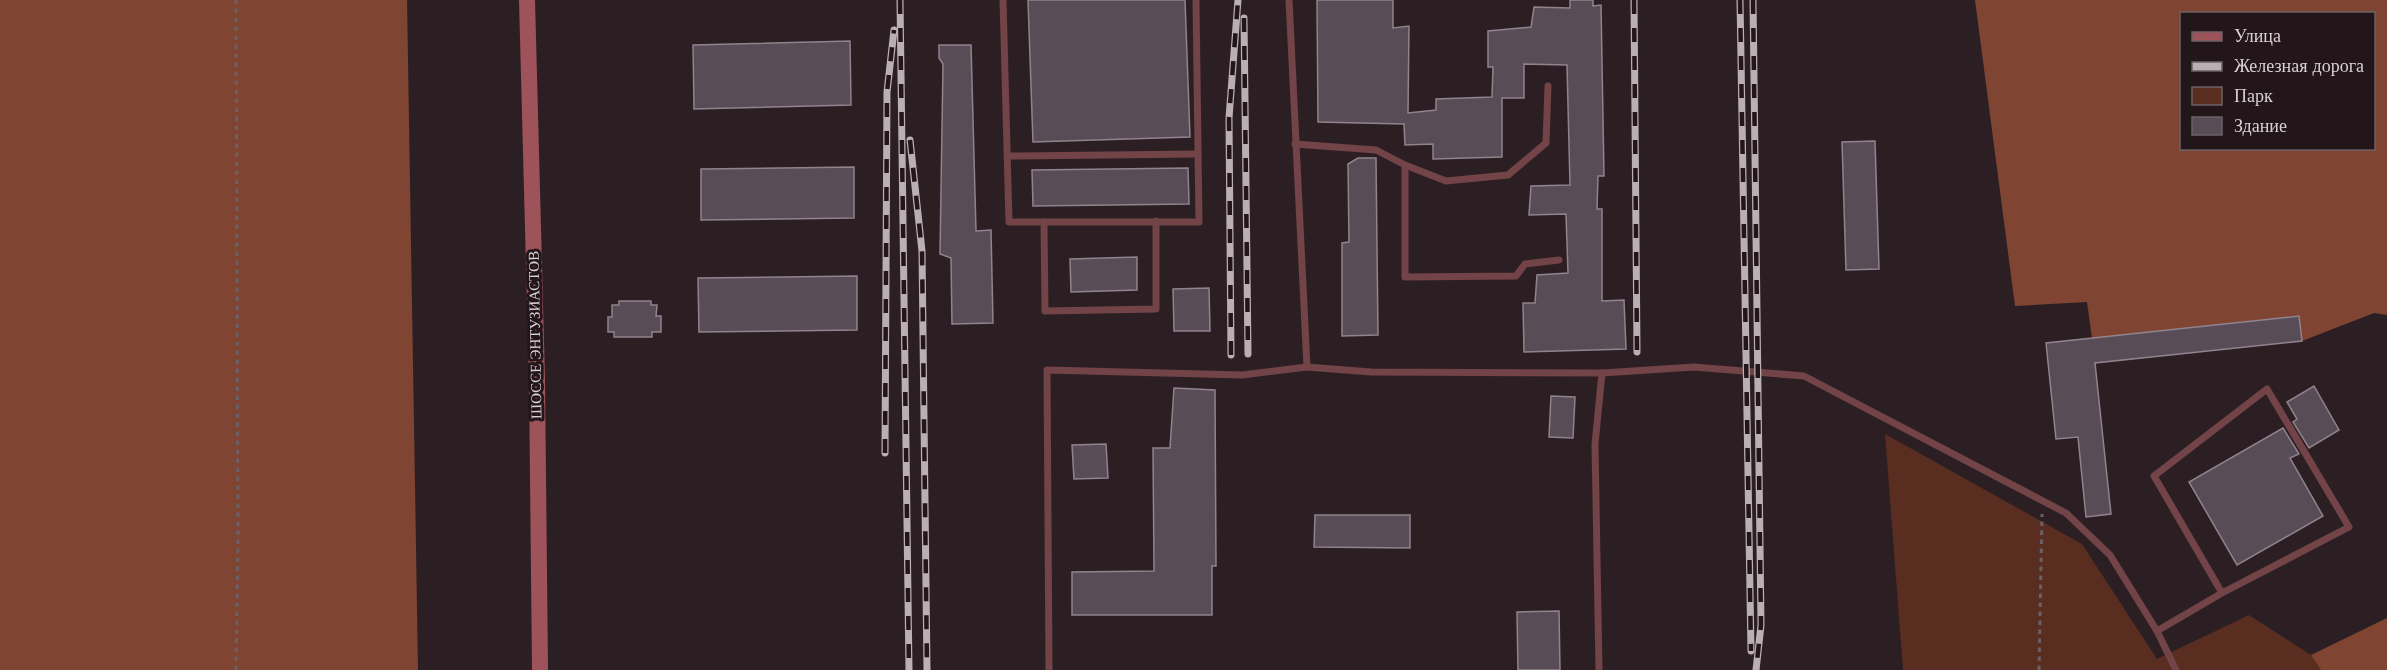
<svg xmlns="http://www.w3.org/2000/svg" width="2387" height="670" font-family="'Libre Baskerville',serif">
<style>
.green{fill:#592d1f}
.forest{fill:#7f4532;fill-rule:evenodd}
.building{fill:#584d57;stroke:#90838e;stroke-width:1.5}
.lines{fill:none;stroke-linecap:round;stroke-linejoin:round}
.path{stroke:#6b6064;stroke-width:3;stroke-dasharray:4.5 4.5;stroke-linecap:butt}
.service{stroke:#724347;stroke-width:7}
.secondary{stroke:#9e535a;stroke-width:16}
.rail-casing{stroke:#bab0b4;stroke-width:7}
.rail{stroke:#22161b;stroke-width:4.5;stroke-dasharray:14;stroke-linecap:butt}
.labels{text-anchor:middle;stroke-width:6;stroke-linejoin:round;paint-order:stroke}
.street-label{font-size:15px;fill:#dad1d4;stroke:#22161b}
</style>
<rect width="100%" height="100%" fill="#2c1f24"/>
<polygon class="green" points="1885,434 2082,544 2157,659 2249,615 2311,655 2321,670 1903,670"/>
<g class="forest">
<polygon points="0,0 407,0 418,670 0,670"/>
<path d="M 1975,0 L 2387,0 L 2387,315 L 2374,313 L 2302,341 L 2299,316 L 2092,338 L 2087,302 L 2015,306 ZM 2182,14 L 2374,14 L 2374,148 L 2182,148 Z"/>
<polygon points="2387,618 2387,670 2321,670 2311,655"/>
</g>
<g class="building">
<polygon points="1028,0 1185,0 1190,137 1033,142"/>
<polygon points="1317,0 1393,0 1393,28 1409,26 1408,113 1436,110 1436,99 1492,97 1493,67 1488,67 1488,31 1531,27 1534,7 1570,8 1570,0 1593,0 1593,6 1601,5 1604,176 1598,176 1597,209 1602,209 1602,301 1624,300 1626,349 1524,352 1523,303 1535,303 1537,275 1568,273 1566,214 1529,215 1531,186 1570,185 1567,65 1524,64 1524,98 1502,98 1502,157 1433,159 1433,144 1405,145 1404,124 1318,122"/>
<polygon points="850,41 851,105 694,109 693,45"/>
<polygon points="939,45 971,45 976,231 991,230 993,323 952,324 951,258 940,254 943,64 939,58"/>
<polygon points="1875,141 1879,269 1846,270 1842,142"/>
<polygon points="1358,158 1376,158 1378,335 1342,336 1342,243 1349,242 1348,164"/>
<polygon points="854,167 854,218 701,220 701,169"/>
<polygon points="1188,168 1189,204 1033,206 1032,170"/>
<polygon points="1137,257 1137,290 1071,292 1070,259"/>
<polygon points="857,276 857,330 699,332 698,278"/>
<polygon points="1209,288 1210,331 1174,331 1173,289"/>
<polygon points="619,301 651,301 651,305 657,305 656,316 661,316 661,332 652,332 652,337 614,337 614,332 608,332 608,317 612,317 612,305 619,305"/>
<polygon points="2299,316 2302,341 2095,363 2111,514 2086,517 2078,437 2056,439 2046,343"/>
<polygon points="2314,386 2339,430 2309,448 2293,422 2297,419 2287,402"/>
<polygon points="1174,388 1215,390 1216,566 1212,566 1212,615 1072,615 1072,572 1154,571 1153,448 1170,448"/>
<polygon points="1551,396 1575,397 1573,438 1549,437"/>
<polygon points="2283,428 2299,454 2290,458 2323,516 2237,565 2189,482"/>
<polygon points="1106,444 1108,478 1074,479 1072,445"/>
<polygon points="1315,515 1410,515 1410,548 1314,547"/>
<polygon points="1559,611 1560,670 1518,670 1517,612"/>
</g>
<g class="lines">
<g class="path">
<polyline points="236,670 238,542 236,0"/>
<polyline points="2039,670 2042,514"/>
</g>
<g class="service">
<polyline points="1003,0 1009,222 1199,222 1196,0"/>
<polyline points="1289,0 1307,367 1371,372 1602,373 1694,367 1804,376 2066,513 2110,555 2157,631 2176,670"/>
<polyline points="1295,144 1376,150 1405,165 1405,277 1516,276 1525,264 1559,260"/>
<polyline points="1008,156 1198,154"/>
<polyline points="1405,165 1446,181 1508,175 1546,143 1548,86"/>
<polyline points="1044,222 1045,311 1156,309 1156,221"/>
<polyline points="2157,631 2222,593 2349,527 2267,389 2154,476 2222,593"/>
<polyline points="1049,670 1047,370 1242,375 1307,367"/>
<polyline points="1599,670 1595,444 1602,373"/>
</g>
<polyline class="secondary" points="527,0 537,380 540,670"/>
<g class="rail-casing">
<g id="rail">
<polyline points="900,0 909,670"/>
<polyline points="1634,0 1637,352"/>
<polyline points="1740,0 1751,651"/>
<polyline points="1753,0 1761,625 1756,670"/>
<polyline points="1244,18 1248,354"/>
<polyline points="910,140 922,251 927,670"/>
<polyline points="1231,355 1229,118 1238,0"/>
<polyline points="885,453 887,92 894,30"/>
</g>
</g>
<use href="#rail" class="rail"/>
</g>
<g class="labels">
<g class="street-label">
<text transform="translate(535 335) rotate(-91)" y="5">ШОССЕ ЭНТУЗИАСТОВ</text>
</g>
</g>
<rect x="2180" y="12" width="195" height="138" fill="#22161b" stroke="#6c6165" stroke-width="1.5"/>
<rect x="2192" y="32" width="30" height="9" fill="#9e535a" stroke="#6c6165" stroke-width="1.5"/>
<text x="2234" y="42" font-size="18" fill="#dad1d4">Улица</text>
<rect x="2192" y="62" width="30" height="9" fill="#bab0b4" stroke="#6c6165" stroke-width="1.5"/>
<text x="2234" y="72" font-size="18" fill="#dad1d4">Железная дорога</text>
<rect x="2192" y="87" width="30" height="18" fill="#592d1f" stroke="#6c6165" stroke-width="1.5"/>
<text x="2234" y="102" font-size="18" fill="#dad1d4">Парк</text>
<rect x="2192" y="117" width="30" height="18" fill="#584d57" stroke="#6c6165" stroke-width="1.5"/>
<text x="2234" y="132" font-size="18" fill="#dad1d4">Здание</text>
</svg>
